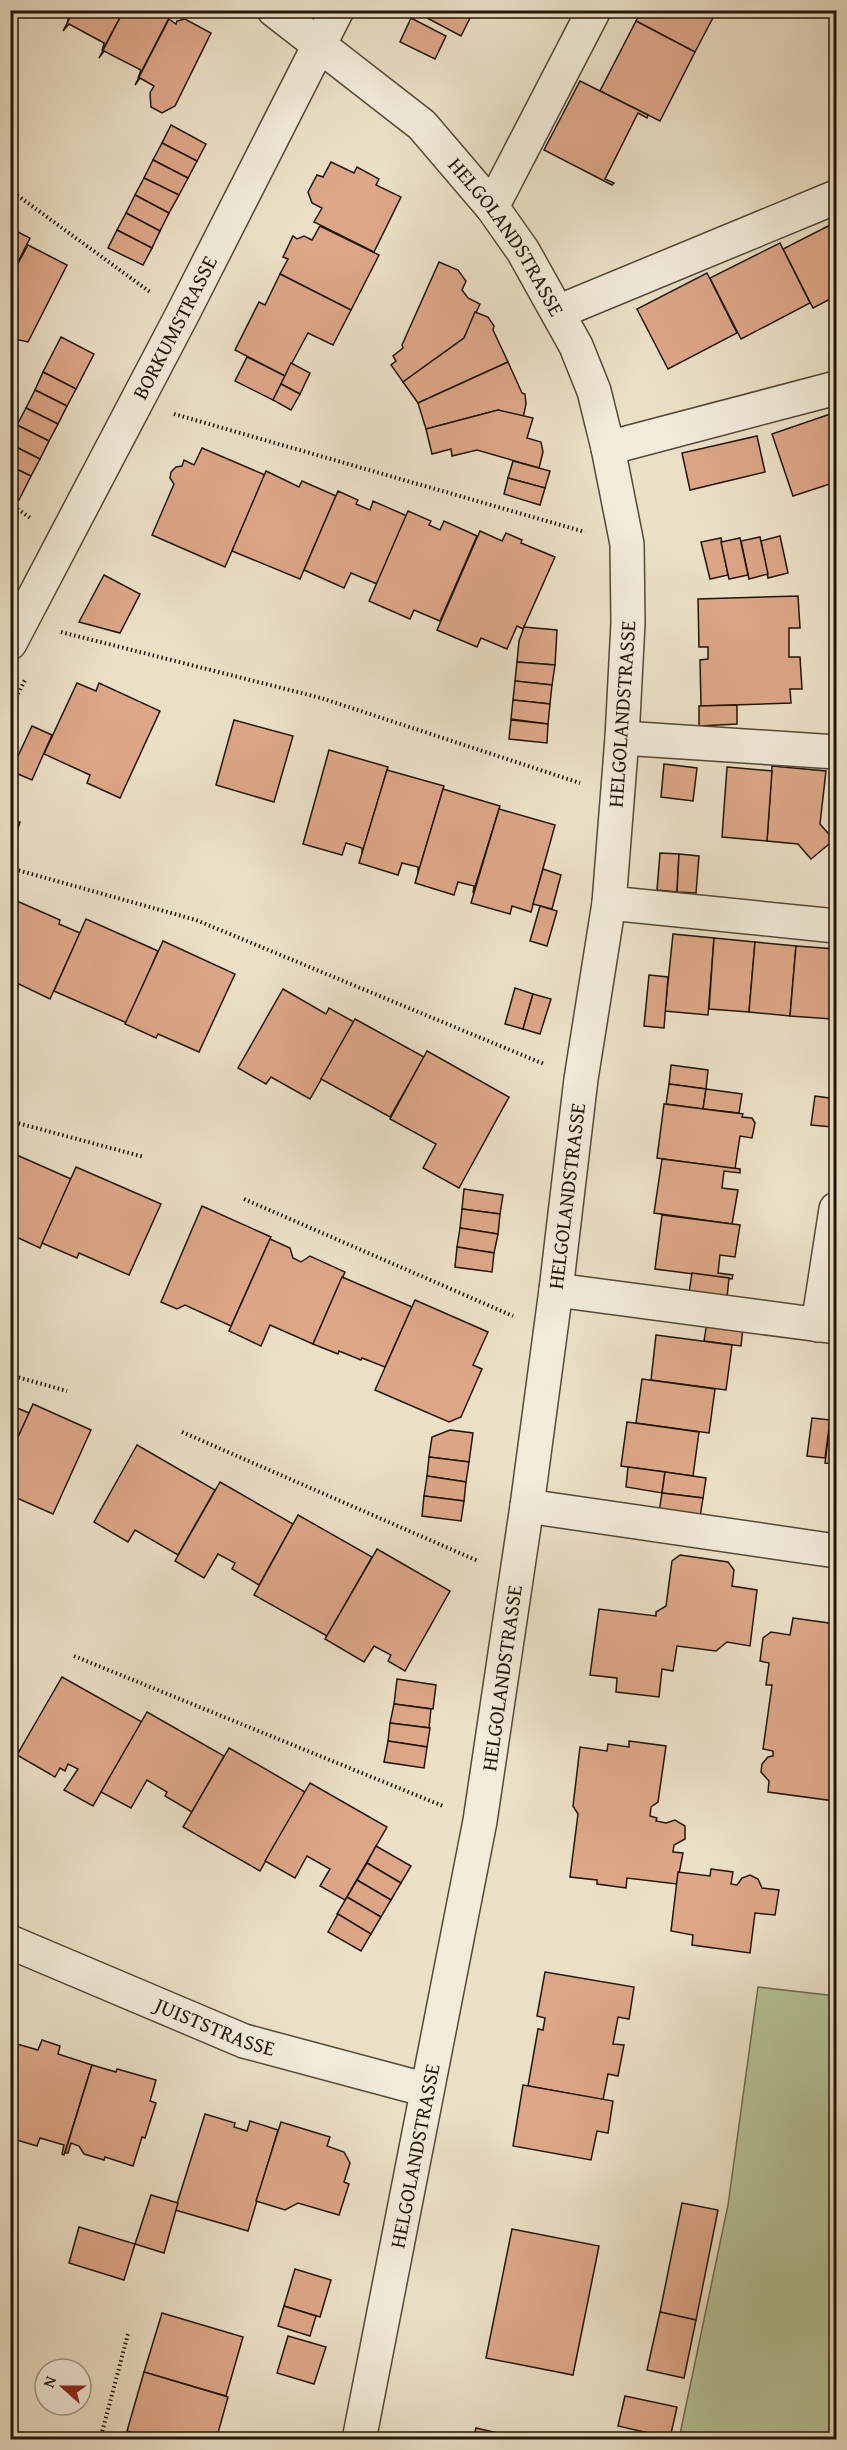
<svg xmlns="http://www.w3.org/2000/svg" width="847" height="2450" font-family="'Gentium Book Plus',serif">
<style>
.green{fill:#b5c397;stroke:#6b6c4f;stroke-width:1.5}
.building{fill:#dda787;stroke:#211507;stroke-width:1.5}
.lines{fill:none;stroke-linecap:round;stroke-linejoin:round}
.street-casing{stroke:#544837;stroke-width:36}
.path{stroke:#211507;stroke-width:4;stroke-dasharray:1.5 3;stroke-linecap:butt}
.street{stroke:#f2ebda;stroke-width:33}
.labels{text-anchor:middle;stroke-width:4.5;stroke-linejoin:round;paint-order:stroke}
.street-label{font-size:21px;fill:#211507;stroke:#f2ebda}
</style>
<rect width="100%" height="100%" fill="#ebe0c6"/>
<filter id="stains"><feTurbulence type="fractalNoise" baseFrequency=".00333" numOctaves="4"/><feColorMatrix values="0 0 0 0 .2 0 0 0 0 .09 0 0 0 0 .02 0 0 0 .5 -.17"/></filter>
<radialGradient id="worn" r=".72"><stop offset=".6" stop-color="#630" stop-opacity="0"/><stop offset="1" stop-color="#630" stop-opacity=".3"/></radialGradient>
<polygon class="green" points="758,1987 836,1996 836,2439 679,2439 728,2205"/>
<g class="building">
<polygon points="58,10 74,10 67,24 69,16"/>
<polygon points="74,10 124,10 102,51 104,43 69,24 63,31"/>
<polygon points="124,10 168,10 172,12 138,78 141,70 104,51 99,58"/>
<polygon points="412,10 474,10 461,36"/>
<polygon points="642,10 717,10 695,52 636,21"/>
<polygon points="411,18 446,36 435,59 400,42"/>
<polygon points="169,19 176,24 177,21 185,19 211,33 175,106 162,113 151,107 150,93 154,86 140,78 135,85"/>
<polygon points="636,21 695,52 660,121 600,91"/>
<polygon points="580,81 648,115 647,118 638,113 605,179 614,183 612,185 544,150"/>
<polygon points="171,125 206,144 197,161 162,143"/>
<polygon points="162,143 197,161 188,178 153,160"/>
<polygon points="153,160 188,178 179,195 144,178"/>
<polygon points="331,162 354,173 357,167 379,179 376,185 401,197 374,252 314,222 322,208 312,203 308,192 317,175 323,177"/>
<polygon points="144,178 179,195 169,213 135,195"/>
<polygon points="135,195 169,213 160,231 126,213"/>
<polygon points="126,213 160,231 152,248 117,230"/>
<polygon points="836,222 836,296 813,308 783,249"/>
<polygon points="320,226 379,255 351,310 280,274 288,259 283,257 293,236 297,239 304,236 312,240"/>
<polygon points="10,228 30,238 10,278"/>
<polygon points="117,230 152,248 143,265 108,248"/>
<polygon points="780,243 810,303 741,339 710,278"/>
<polygon points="28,245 67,265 28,342 10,338 10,278"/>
<polygon points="439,262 458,270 466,281 462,290 468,298 480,304 464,338 403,382 391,365 396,361 393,356 403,348 402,345"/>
<polygon points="707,273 737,333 668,369 637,309"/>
<polygon points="280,274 351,310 333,345 308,333 285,376 235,350 259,302 265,305"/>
<polygon points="475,312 488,317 494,326 493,330 508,362 418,403 403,382 464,338"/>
<polygon points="61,337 94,354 76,389 43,372"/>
<polygon points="247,357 285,376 273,400 235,381"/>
<polygon points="508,362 522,393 525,394 526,404 523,418 498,410 426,429 418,403"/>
<polygon points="291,363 310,373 300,394 281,384"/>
<polygon points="43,372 76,389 67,406 35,390"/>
<polygon points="281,384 300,394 291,410 273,400"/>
<polygon points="35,390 67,406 58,424 26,408"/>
<polygon points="26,408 58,424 49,441 17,425"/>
<polygon points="498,410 533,418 527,438 541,442 543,452 539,468 477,450 452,456 451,449 432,454 426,429"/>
<polygon points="836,412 836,482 793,496 772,434"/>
<polygon points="17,425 49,441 40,459 10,444 10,437"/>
<polygon points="757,436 765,472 690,490 682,453"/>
<polygon points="10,444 40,459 31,476 10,466"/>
<polygon points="202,448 265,475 225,567 152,535 174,484 170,478 171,472 176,467 182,466 184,460 194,465"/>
<polygon points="513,461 550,471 545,488 508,478"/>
<polygon points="10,466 31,476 19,500 10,494"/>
<polygon points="266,471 299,487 302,481 336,496 300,579 232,551"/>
<polygon points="508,478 545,488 540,505 504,494"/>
<polygon points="338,491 358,500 356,504 370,510 373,501 407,516 377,584 351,573 344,588 304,570"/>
<polygon points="408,511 431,521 429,525 440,530 444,521 477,536 440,621 414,610 410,619 369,601"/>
<polygon points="480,531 502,541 506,533 522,540 521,543 555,557 523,629 517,626 507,649 481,638 477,647 437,630"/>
<polygon points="780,536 788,573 768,578 761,541"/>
<polygon points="760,537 768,574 749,579 741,541"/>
<polygon points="721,538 728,575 710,579 701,542"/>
<polygon points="740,538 748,575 729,579 721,542"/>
<polygon points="104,575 140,594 120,633 79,622"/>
<polygon points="798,596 800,628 789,628 789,657 800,657 802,689 790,689 791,703 701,706 700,660 708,659 708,647 699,647 698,599"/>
<polygon points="524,627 557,630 555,665 517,662 519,641"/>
<polygon points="517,662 555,665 552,685 515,681"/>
<polygon points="833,664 836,664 836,702 834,702"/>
<polygon points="515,681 552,685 550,704 513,700"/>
<polygon points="77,683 96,691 99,683 160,711 120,798 87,783 90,775 44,754"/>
<polygon points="513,700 550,704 548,724 511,719"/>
<polygon points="737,705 737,724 699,726 699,706"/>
<polygon points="234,720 293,736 274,802 216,785"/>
<polygon points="511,720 548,724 547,743 509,739"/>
<polygon points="32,726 52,735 32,780 11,771"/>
<polygon points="329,750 388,767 362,854 362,848 346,843 342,855 303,844"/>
<polygon points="664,764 697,768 693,801 661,797"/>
<polygon points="772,766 826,771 820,824 834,840 811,859 798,844 767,841"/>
<polygon points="727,767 772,771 767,841 722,837"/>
<polygon points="387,770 444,786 418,874 418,867 402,863 398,875 359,863"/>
<polygon points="443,789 500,806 473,893 474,886 458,882 454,895 415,883"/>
<polygon points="499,809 555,825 531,912 512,906 510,914 471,903"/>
<polygon points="10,820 20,822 10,853"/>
<polygon points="660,853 679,854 677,892 657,890"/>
<polygon points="679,854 699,856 696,893 677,892"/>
<polygon points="543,869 561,875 552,909 533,904"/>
<polygon points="10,898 60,920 59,924 80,933 50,999 19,984 10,1003"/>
<polygon points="540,906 557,911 547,946 530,941"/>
<polygon points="86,919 158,951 127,1023 54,991"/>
<polygon points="673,934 714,938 708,1015 665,1011"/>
<polygon points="714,938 755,942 749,1012 709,1009"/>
<polygon points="163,941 235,974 199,1052 158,1034 156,1038 125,1024"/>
<polygon points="755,942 796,946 790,1016 749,1012"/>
<polygon points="796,946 836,949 832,1019 790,1016"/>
<polygon points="836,965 836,1008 832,1008"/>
<polygon points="649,975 668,977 664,1028 644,1026"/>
<polygon points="515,988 533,994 523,1029 505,1024"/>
<polygon points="283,989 326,1014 329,1008 354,1022 310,1099 271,1077 266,1084 238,1068"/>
<polygon points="533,994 551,999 540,1034 523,1029"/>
<polygon points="355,1019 424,1057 390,1117 321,1079"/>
<polygon points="427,1051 509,1097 459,1188 423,1168 436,1144 390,1119"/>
<polygon points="671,1065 708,1070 706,1089 669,1084"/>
<polygon points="669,1084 706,1089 703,1109 666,1104"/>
<polygon points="706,1089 742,1094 739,1113 703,1109"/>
<polygon points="815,1096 836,1099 832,1127 811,1125"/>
<polygon points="836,1097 836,1131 832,1131"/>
<polygon points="664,1104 743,1114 742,1117 752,1118 755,1123 752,1138 740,1136 735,1169 657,1158"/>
<polygon points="10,1152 71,1179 40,1248 10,1234 14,1222 10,1221"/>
<polygon points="662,1159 740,1169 740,1173 724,1171 722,1188 738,1190 732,1224 654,1213"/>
<polygon points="76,1167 161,1204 129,1275 79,1253 77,1258 42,1243"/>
<polygon points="464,1189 503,1195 500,1214 462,1209"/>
<polygon points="202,1206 271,1237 231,1326 185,1305 177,1309 161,1302"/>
<polygon points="462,1209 500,1214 498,1234 460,1228"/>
<polygon points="662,1215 740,1225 735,1257 720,1255 718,1273 733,1275 732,1279 655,1269"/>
<polygon points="460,1228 498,1234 494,1253 457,1247"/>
<polygon points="270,1239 290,1248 293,1258 301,1262 310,1256 345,1272 313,1344 270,1325 261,1346 229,1331"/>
<polygon points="457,1247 494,1253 492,1272 455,1267"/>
<polygon points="692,1273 729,1278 727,1298 689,1293"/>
<polygon points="342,1277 412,1307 385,1367 362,1358 361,1360 339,1351 338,1354 313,1344"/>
<polygon points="415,1300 488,1332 473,1365 482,1369 461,1417 449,1422 375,1390"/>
<polygon points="707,1322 743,1327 741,1346 704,1341"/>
<polygon points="656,1335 732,1345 726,1390 651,1380"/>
<polygon points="836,1376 836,1464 825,1463"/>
<polygon points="642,1379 715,1389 709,1433 636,1423"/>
<polygon points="33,1404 91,1430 53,1514 10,1495 10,1454"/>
<polygon points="10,1405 29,1413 10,1454"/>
<polygon points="812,1418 830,1420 825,1458 807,1456"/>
<polygon points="627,1422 699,1432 693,1476 621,1466"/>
<polygon points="450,1430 473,1433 469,1462 429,1457 432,1437"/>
<polygon points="137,1445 215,1490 178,1555 135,1530 128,1542 94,1522"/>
<polygon points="429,1457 469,1462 466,1482 427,1476"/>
<polygon points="628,1467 665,1472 662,1493 626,1487"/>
<polygon points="665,1472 706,1478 703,1498 662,1493"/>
<polygon points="427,1476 466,1482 464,1501 424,1496"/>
<polygon points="220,1482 293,1524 259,1585 232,1569 235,1563 218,1554 204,1578 175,1561"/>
<polygon points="662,1493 703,1498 700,1517 659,1512"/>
<polygon points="424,1496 464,1501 461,1521 422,1516"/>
<polygon points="298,1515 372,1557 327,1636 254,1595"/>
<polygon points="377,1549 450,1591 405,1671 388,1661 391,1655 374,1646 364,1662 325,1639"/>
<polygon points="680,1555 728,1562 734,1570 732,1586 757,1590 750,1646 727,1642 716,1651 677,1646 673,1671 662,1669 659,1697 616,1692 617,1678 590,1675 599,1609 656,1616 656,1612 666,1606 672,1561"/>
<polygon points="793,1618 836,1624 836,1807 833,1807 834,1801 768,1792 769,1781 761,1772 762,1764 768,1757 773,1756 773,1751 763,1749 772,1685 766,1685 769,1663 760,1661 763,1638 771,1632 790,1635"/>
<polygon points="62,1677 142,1722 93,1806 64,1790 78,1769 68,1764 65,1771 60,1768 55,1777 17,1755"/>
<polygon points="397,1679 436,1685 433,1709 394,1704"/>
<polygon points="394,1704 431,1709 429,1728 390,1723"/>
<polygon points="147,1712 224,1756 192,1812 165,1796 167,1792 147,1780 131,1808 101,1792"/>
<polygon points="390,1723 430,1728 427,1747 388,1741"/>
<polygon points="388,1741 427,1747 424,1768 384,1762"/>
<polygon points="629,1741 666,1746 658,1802 651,1807 650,1816 657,1818 656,1821 666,1823 675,1820 685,1826 685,1839 674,1845 673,1852 683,1853 677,1884 627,1878 626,1888 597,1884 597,1880 570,1877 578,1814 573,1806 580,1747 607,1751 608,1744 629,1747"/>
<polygon points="229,1748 305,1792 260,1871 183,1827"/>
<polygon points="310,1783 387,1827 345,1900 320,1886 330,1869 307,1856 295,1878 265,1861"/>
<polygon points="376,1846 411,1866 401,1883 367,1863"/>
<polygon points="367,1863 401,1883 391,1900 357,1880"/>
<polygon points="711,1869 733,1872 731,1884 737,1885 742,1878 750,1875 758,1879 762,1888 779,1890 775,1915 755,1913 750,1953 692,1945 693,1935 671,1931 678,1872 710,1876"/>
<polygon points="357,1880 391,1900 381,1917 347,1897"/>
<polygon points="347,1897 381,1917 371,1934 337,1914"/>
<polygon points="338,1914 371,1934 361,1951 328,1932"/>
<polygon points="545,1972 634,1987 629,2019 618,2017 613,2044 624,2045 618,2076 608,2074 603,2100 528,2086 538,2029 543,2030 545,2018 537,2016"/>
<polygon points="42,2040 60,2046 58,2054 92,2065 64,2155 62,2154 64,2145 40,2138 37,2146 10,2138 10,2042 38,2050"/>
<polygon points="92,2065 116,2072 117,2069 156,2080 150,2101 156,2103 145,2138 142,2137 133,2166 105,2157 104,2160 84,2154 79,2146 71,2143 68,2153 65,2153"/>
<polygon points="523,2085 613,2101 608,2133 597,2131 591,2160 513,2146"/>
<polygon points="205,2114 235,2123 234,2127 247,2131 250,2121 278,2130 248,2231 175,2210"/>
<polygon points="281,2122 330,2137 327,2146 344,2152 350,2163 344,2182 349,2184 339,2215 298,2203 285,2210 256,2201"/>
<polygon points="151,2195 178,2203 164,2253 135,2244"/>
<polygon points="682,2203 718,2210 696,2320 660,2312"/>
<polygon points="79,2227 135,2244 124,2280 69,2263"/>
<polygon points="512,2229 599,2246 573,2375 486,2358"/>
<polygon points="295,2269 331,2280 320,2317 284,2306"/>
<polygon points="284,2306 316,2316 310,2336 278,2326"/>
<polygon points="660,2312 696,2320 684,2378 647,2370"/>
<polygon points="162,2313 243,2337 226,2396 144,2372"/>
<polygon points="288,2336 326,2347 314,2384 277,2373"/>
<polygon points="144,2372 228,2397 216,2440 155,2440 127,2431"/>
<polygon points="625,2396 677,2407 670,2438 618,2426"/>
<polygon points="476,2428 528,2440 473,2440"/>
<polygon points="132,2433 155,2440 130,2440"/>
</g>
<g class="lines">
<g class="street-casing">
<g id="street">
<path id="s1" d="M 274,10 L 422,125 L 492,207 L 523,251 L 576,346 L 594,391 L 608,448 L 627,544 L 628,623 L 622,738 L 609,903 L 581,1079 L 556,1290 L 527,1506 L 480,1821 L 359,2440"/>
<polyline points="492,207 594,10"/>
<polyline points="558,312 836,197"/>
<polyline points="608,448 836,388"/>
<path id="s2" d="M 10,643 L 182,315 L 337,10"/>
<polyline points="622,738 836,752"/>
<polyline points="609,903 836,926"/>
<polyline points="556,1290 836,1327"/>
<polyline points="818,1325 836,1209"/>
<polyline points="527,1506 836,1551"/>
<path id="s3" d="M 10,1942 L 244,2041 L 427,2090"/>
</g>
</g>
<g class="path">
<polyline points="10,190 150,292"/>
<polyline points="174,414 585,532"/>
<polyline points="10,504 32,519"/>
<polyline points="61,632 321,698 580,783"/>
<polyline points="10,710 26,678"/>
<polyline points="10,868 196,920 544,1064"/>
<polyline points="10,1121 144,1157"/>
<polyline points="244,1199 513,1316"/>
<polyline points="10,1375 67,1391"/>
<polyline points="182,1432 478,1561"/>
<polyline points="74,1656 443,1806"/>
<polyline points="100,2440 128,2334"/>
</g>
<use href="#street" class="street"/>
</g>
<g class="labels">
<g class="street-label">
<text dy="7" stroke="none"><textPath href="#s1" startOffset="328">HELGOLANDSTRASSE</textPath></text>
<text dy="7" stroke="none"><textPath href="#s2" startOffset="356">BORKUMSTRASSE</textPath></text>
<text transform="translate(622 714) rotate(-86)" y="7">HELGOLANDSTRASSE</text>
<text transform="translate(567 1196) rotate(-83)" y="7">HELGOLANDSTRASSE</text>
<text transform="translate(502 1678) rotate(-82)" y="7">HELGOLANDSTRASSE</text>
<text dy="7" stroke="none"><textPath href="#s3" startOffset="222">JUISTSTRASSE</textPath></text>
<text transform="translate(415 2156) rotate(-79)" y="7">HELGOLANDSTRASSE</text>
</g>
</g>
<rect width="847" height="2450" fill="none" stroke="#ebe0c6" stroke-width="36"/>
<rect x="12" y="12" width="823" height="2426" fill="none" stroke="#211507" stroke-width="3"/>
<rect x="18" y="18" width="811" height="2414" fill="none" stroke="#211507" stroke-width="1.5"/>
<g transform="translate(63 2387) rotate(291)"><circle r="28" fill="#f2ebda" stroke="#9e9586" stroke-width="1.5"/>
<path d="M0-4.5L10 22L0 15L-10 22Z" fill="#8f2418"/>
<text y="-9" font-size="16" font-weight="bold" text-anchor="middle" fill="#211507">N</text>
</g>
<rect width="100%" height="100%" filter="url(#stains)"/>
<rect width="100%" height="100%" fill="url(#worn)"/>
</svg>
